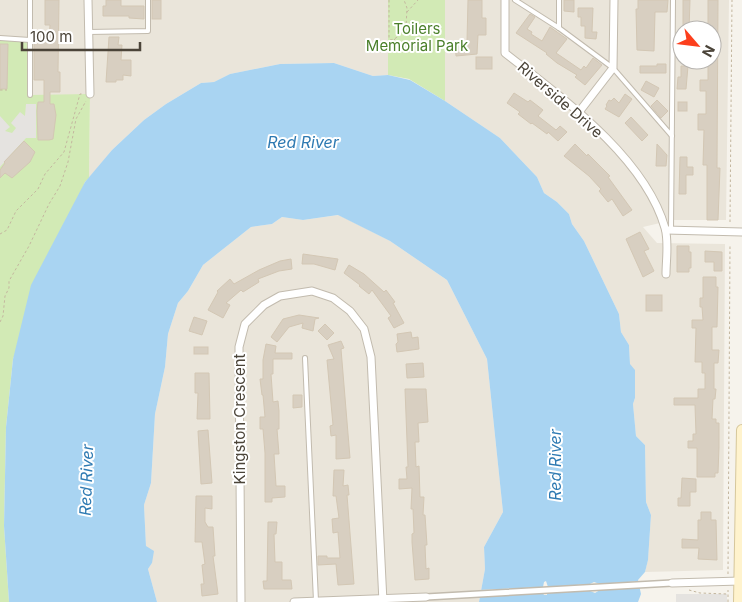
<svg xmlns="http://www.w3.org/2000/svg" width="742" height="602" font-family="Inter,sans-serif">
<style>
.residential{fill:#eae5da;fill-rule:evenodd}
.green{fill:#d2eab5}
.parking{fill:#e5e3e0}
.water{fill:#a9d4f2}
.pier{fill:#f6f3ec}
.building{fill:#d8cfc1;stroke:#d3c7b4}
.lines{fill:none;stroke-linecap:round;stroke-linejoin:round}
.service-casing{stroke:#c2bbae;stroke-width:6}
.pedestrian-casing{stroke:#c2bbae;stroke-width:8}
.minor-casing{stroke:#c2bbae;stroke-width:9}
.secondary-casing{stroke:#d6c79b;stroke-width:12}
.path{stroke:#c4b79f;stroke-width:1;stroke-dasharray:2.5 2.5;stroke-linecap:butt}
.service{stroke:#fff;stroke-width:4}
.pedestrian{stroke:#fff;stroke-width:5}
.minor{stroke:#fff;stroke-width:7}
.secondary{stroke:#fff3cd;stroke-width:10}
.labels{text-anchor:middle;stroke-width:4;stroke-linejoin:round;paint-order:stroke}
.park-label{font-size:15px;fill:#4a7f2a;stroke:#fff}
.street-label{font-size:15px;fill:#4b4439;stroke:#fff}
.water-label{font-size:16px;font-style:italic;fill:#2e7ab2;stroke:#fff}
</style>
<rect width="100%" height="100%" fill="#f6f3ec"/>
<g class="residential">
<polygon points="0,0 388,0 388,75 373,76 334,63 280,64 230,74 214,82 201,83 166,104 144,120 112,150 89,178 90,95 30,95 0,38"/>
<path d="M 445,0 L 729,0 L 726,220 L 673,220 L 643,227 L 657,243 L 725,244 L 723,570 L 645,572 L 648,559 L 651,515 L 646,502 L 645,445 L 636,436 L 633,404 L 635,398 L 630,364 L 629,345 L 621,332 L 619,314 L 584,241 L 572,224 L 569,214 L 557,202 L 544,193 L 537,177 L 500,138 L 445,101 ZM 682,30 L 712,30 L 712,60 L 682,60 Z"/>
<polygon points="339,215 390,241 447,280 487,359 503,512 484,547 485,569 479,602 157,602 148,569 152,563 146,546 144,505 151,483 155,414 165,367 168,334 178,303 188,291 203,265 251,227 272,224 282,217 303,220"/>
</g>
<g class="green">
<polygon points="388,0 445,0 445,101 409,79 388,75"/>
<polygon points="0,39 30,40 30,95 90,94 89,178 85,182 13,359 6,427 4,526 9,602 0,602"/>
</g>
<g class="parking">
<polygon points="26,104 36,104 36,138 26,138 0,167 0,116 10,127 5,131 12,133 16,128 11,123 20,112 25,116"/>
<rect x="676" y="594" width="51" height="8"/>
</g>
<polygon class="water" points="334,63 373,76 388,75 410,80 445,101 500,138 537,177 544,193 557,202 569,214 572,224 584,241 619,314 621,332 629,345 630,364 635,370 635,398 633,404 636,436 645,445 646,502 651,515 648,560 645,572 638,580 641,594 638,602 479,602 485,569 484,547 503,512 487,359 447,280 390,241 338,215 303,220 282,217 272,224 251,227 203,265 188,291 178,303 168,334 165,367 155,414 151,483 144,505 146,546 154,551 152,563 148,569 157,602 9,602 4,526 6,427 13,359 31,285 85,182 112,150 144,120 166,104 201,83 214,82 230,74 280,64"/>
<polygon class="pier" points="546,581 548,587 590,584 594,582 600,584 641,581 642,588 600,590 595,593 590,591 547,593 547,595 544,595 543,593 478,597 479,590 543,587 544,582"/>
<g class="building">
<polygon points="45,0 59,0 58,72 60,72 60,92 50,92 50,104 54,104 56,115 53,139 49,140 38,140 37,111 38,102 44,102 44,80 34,80 34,40 49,40 50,25 45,25"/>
<polygon points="106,0 121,0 121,6 144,6 144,19 129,18 129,16 103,16 103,6 106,6"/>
<rect x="152" y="0" width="9" height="19"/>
<polygon points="468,0 482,0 482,18 486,18 486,35 478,35 477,54 456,56 455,42 467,41"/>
<polygon points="564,0 574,0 574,12 564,11"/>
<polygon points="638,0 668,0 667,12 655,12 654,51 637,50 636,9 638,9"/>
<polygon points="683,0 690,0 689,30 683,30"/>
<polygon points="708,0 718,0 717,168 720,168 718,220 707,220 707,165 703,165 704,130 698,130 698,114 706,114 706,91 700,91 700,80 708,80 708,61 712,61 712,30 708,30"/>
<polygon points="578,8 593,8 592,32 597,32 596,39 585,38 585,26 581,26 581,17 578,17"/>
<polygon points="530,14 535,17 527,29 532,32 531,34 542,41 550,27 567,39 556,53 562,57 581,70 584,66 586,68 593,58 602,65 585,85 575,77 577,75 557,63 546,54 547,53 516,33"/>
<polygon points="109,37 119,37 118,45 122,45 121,60 131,60 131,76 123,75 123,80 116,80 116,82 106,82"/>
<polygon points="0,44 8,44 7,89 0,89"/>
<rect x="476" y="57" width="16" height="12"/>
<polygon points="657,64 666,64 666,73 640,73 640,66 657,66"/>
<polygon points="681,66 688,66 686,89 677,89 678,77 681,77"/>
<polygon points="646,81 659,88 654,97 641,90"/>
<polygon points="514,93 528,102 530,100 543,110 538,116 556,130 560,126 567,132 558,141 548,132 547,134 532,123 531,124 518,114 520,112 507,103"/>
<polygon points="625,94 632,99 619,117 605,109 607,106 606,105 609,100 611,101 614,98 619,103"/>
<polygon points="657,100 668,111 661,118 651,106"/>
<rect x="678" y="102" width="9" height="9"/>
<polygon points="631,117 648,135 642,141 625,123"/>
<polygon points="24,141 35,152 30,162 12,178 5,173 0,178 0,170 5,163 4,162"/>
<polygon points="575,144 587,156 588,154 610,176 608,177 632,210 623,216 612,199 608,202 599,191 601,189 589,176 564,156"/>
<polygon points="657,144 667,155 666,166 656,166"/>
<polygon points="680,157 687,157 687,167 693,167 693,175 686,175 686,194 679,194"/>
<polygon points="640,232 649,249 644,251 654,271 643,277 626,239"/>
<polygon points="677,246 689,246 689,252 691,252 691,268 689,268 689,272 677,272"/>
<polygon points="705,251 722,252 722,271 714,271 714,262 705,262"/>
<polygon points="303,254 338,259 335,270 314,264 302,264"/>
<polygon points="291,259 292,269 279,271 258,279 259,282 243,292 241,290 226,303 230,305 223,318 208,310 218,292 217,291 230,279 234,284 259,270 280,261"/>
<polygon points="349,265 364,274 384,292 386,290 395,302 393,303 404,323 394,328 388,318 391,316 372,290 369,294 359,286 360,285 344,273"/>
<polygon points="703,277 716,277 716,287 718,287 717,327 712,327 712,350 719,350 718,363 714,363 714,389 716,389 715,399 713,399 712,419 716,419 716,423 719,423 719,447 718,473 715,473 715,477 697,477 697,448 688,448 688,441 693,441 693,434 696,434 695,405 674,405 674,398 698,398 698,389 705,389 705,373 702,373 702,362 695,362 696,328 692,328 692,320 703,320 702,307 700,307 700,298 703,298"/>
<rect x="646" y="295" width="16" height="16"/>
<polygon points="299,315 319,318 315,319 313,331 302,328 303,323 289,327 277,342 271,337 283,319"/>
<polygon points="194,317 207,321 202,335 189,331"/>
<polygon points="325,324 334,333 327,340 318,331"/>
<polygon points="411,332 412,338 418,337 419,349 397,352 396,344 398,342 397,334"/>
<polygon points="341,341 344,348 341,349 350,458 336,459 336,435 331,436 330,426 333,425 327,360 334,359 328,345"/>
<polygon points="266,344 276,346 275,353 292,353 292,359 273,359 273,374 271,374 273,402 278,401 279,411 279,429 277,429 279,454 274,454 276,486 285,486 285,497 272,498 272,502 265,502 265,453 263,429 260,429 260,417 265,417 263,395 262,395 260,379 263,379 263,360"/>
<rect x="194" y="347" width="14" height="7"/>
<polygon points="423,363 424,377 407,378 406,364"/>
<polygon points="195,373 209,373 210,419 197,419 198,393 195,393"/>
<polygon points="405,389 426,389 428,422 418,423 419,442 415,442 416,467 419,466 420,497 424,497 423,515 425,515 427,545 425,545 426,569 429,568 429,579 415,580 412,542 412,534 414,533 413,509 411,509 412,488 399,489 399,479 407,479 406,467 408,467"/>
<polygon points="293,395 302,395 302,407 293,408"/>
<polygon points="208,430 212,483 201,484 198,431"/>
<polygon points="334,470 344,470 343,486 348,485 349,495 347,495 354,584 338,585 336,564 318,565 318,556 327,556 327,558 340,558 338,532 333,533 332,519 339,518 336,496 333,496"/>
<polygon points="682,478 696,479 696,492 690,492 690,506 678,506 678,498 681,498"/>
<polygon points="196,496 212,496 212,509 205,508 205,522 208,527 213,527 215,556 213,556 218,594 202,596 201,584 204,584 202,565 205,564 202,542 195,542"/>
<polygon points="701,512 711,512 711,520 716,520 717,560 698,559 699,548 682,548 682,539 698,540 698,520 701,520"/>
<polygon points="268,522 277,522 276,534 274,534 275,562 282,562 282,580 291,580 292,589 264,589 263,581 267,581"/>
</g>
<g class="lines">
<g class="service-casing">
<g id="service">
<polyline points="515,0 559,28 613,68 672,136"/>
<polyline points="559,28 559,0"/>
<polyline points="88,32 148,31 148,0"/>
<polyline points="0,38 30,40"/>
<polyline points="30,95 30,0"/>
<polyline points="671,230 673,0"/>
<polyline points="305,358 316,601"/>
</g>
</g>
<g class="pedestrian-casing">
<polyline id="pedestrian" points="426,597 672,583"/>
</g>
<g class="minor-casing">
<g id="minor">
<polyline points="88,0 90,94"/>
<path d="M 505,0 L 505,53 C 561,97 645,157 665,228 C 669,242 666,260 666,274"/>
<polyline points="579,112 613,68 614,0"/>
<polyline points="666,230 742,232"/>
<polyline points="672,583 740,581"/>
<polyline points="241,602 239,347 245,324 264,305 280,296 312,291 333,298 350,311 364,329 371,357 383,602"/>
<polyline points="294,602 426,597"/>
</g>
</g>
<g class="secondary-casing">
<polyline id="secondary" points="739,602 742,430"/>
</g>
<g class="path">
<polyline points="389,0 389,38 391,40 396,38 406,28 407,8 404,0"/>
<polyline points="407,12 418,0"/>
<polyline points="394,39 399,45 402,44"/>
<polyline points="0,90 7,90"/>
<polyline points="730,222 732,0"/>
<polyline points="0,234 7,230 16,211 38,189 45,174 64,152 80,94 84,94"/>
<polyline points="0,322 3,316 5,296 9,288 9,281 29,246 49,204 60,186 68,162 76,119 86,101"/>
<polyline points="728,574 730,246"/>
<polyline points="689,590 700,593 727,594"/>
<polyline points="728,602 728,590"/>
</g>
<use href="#service" class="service"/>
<use href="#pedestrian" class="pedestrian"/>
<use href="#minor" class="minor"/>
<use href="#secondary" class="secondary"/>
</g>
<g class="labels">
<g class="park-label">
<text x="417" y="34">Toilers<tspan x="417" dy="17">Memorial Park</tspan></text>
</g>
<g class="street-label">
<text transform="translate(560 100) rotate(41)" y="5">Riverside Drive</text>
<text transform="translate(240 419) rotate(-90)" y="5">Kingston Crescent</text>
</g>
<g class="water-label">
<text x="303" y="148">Red River</text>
<text transform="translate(555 465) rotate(-90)" y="6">Red River</text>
<text transform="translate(86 480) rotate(-88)" y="6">Red River</text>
</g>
</g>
<g transform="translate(697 45) rotate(118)"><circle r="24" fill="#ffffff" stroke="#b7b4b0"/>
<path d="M0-4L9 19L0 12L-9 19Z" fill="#fc3f1d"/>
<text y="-8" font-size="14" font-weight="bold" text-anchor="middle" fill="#4b4439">N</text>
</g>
<path d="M22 42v8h118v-8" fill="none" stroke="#4b4439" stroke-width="2.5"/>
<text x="30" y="42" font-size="15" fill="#4b4439" stroke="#ffffff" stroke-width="4" paint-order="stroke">100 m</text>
</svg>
